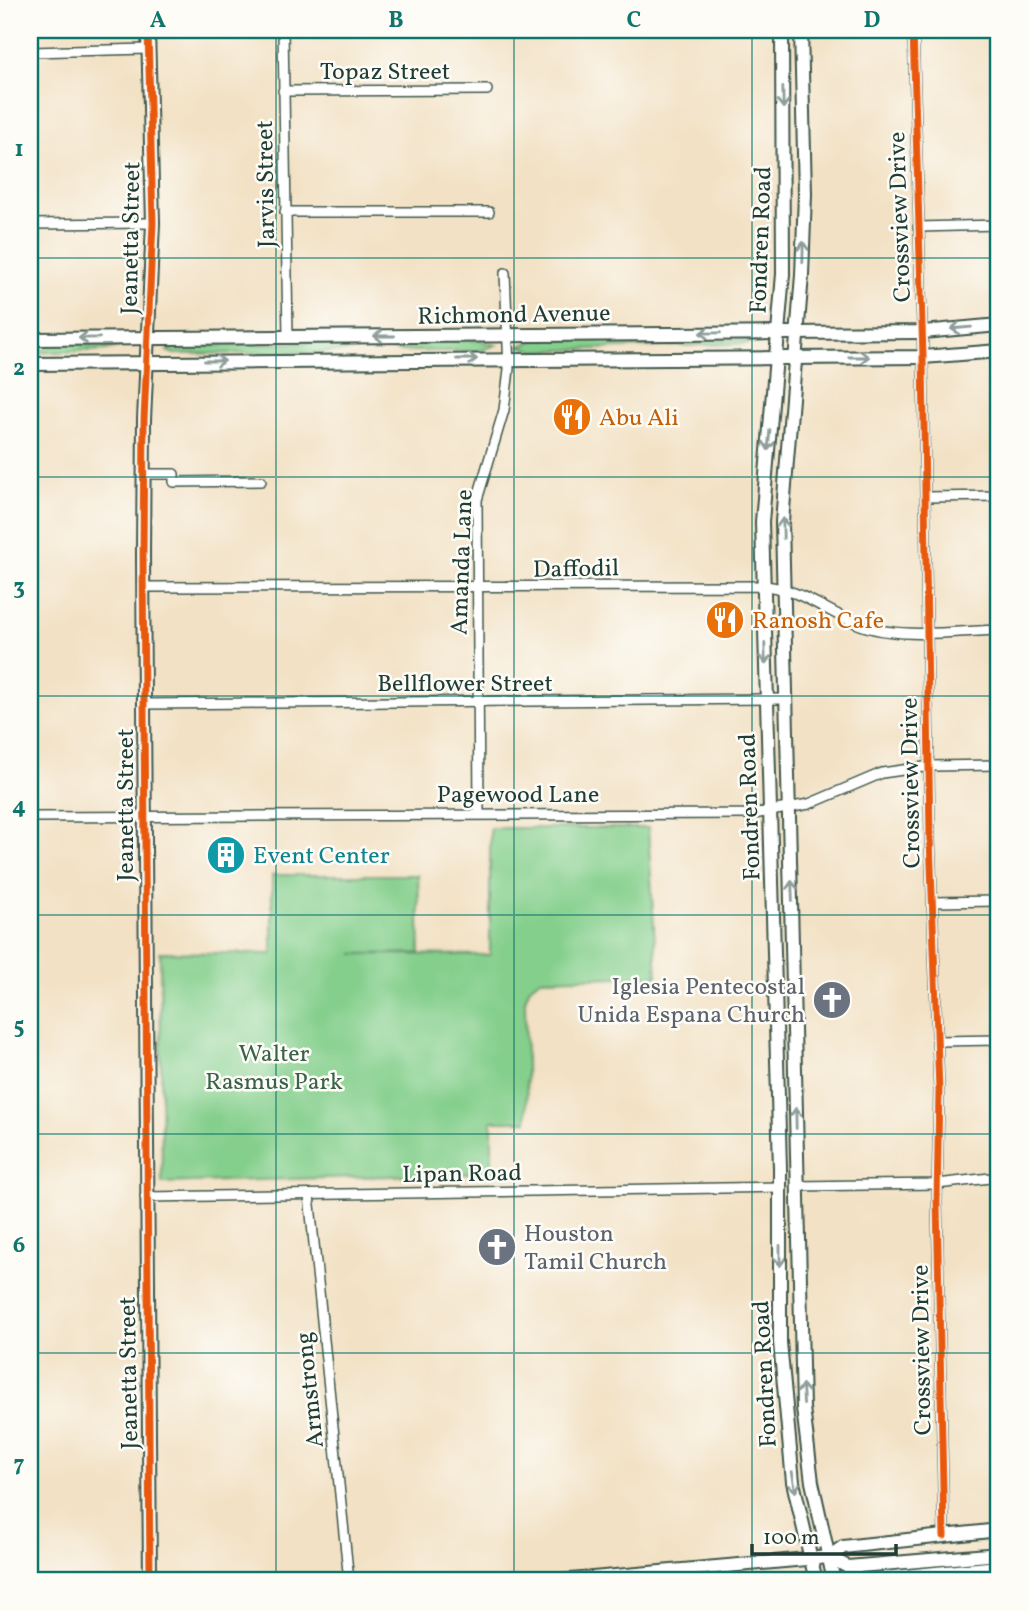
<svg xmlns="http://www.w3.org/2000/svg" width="1029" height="1611" font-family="Vollkorn,serif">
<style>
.green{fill:#84cf8c;stroke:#528660;stroke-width:2}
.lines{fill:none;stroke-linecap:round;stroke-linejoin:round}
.street-casing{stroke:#3f564a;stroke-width:12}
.secondary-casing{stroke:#3f564a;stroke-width:16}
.highway-casing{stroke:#3f564a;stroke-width:19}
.street{stroke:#fff;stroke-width:9}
.secondary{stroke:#fff;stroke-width:12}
.highway{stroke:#fff;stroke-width:16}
.cycleway-casing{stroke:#fdfcf7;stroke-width:11}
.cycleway{stroke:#e8590c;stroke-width:7}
.oneway{stroke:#8f9e9a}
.grid{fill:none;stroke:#0f766e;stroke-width:2;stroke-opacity:0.55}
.labels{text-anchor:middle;stroke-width:5;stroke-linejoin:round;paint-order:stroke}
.street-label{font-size:24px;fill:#1f3d34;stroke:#fdfcf7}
.food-label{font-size:24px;fill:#c56008;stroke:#fdfcf7;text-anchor:start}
.culture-label{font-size:24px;fill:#0d838f;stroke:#fdfcf7;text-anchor:start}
.worship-label{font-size:24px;fill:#5b616d;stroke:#fdfcf7;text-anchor:end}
.park-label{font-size:24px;fill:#38624a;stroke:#fdfcf7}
.neatline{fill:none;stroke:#0f766e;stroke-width:2.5}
.grid-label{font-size:23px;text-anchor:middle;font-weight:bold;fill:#0f766e}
</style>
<rect width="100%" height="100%" fill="#fdfcf7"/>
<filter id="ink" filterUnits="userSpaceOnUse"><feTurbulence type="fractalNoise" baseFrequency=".0143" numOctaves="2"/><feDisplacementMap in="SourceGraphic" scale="14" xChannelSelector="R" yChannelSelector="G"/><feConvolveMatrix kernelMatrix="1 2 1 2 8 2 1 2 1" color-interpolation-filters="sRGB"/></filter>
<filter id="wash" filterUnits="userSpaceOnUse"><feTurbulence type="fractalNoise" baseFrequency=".00686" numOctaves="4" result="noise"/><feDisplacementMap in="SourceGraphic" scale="28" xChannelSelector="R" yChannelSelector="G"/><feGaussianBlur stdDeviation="1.57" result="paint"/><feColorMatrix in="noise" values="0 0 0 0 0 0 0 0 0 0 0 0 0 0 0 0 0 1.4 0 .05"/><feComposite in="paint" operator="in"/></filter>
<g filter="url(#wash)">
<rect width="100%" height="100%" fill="#f2e1c4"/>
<g class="green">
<polygon points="538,339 751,339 759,343 535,351 520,346"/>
<polygon points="478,340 496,345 480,351 398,351 389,348 395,343"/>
<polygon points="351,341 362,345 355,350 339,352 174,354 167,351 170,347"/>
<polygon points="68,343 122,346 105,350 30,353 30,344"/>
<polygon points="490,828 648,828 657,976 540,979 530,987 525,1000 527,1121 492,1121 492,1173 162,1183 160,952 272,954 272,875 418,875 420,953 353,954 490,955"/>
</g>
</g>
<g filter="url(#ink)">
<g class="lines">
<g class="street-casing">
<g id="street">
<polyline points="283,30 288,337"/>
<polyline points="913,30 923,357 930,838 939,1090 937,1202 944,1536"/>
<polyline points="30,52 148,49"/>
<polyline points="283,91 487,90"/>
<polyline points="285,212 489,212"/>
<polyline points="30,224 153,223"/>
<polyline points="918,227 999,225"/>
<polyline points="144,474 174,474 174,482 261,481"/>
<polyline points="926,497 999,496"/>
<path d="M 143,587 L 764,586 C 802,589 824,611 858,624 C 897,640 958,631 999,630"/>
<polyline points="144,704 787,699"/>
<polyline points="479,813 477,500 504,410 509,369 505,273"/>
<polyline points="30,817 754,814 809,804 882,773 931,766 999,765"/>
<polyline points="933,902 999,901"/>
<polyline points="938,1041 999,1040"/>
<polyline points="797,1186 937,1184 999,1177"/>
<polyline points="309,1195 349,1581"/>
<polyline points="145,1197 781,1187"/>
</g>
</g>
<g class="secondary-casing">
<g id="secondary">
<polyline points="148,30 153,223 144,420 143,555 150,1581"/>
<polyline points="782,30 783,274 762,522 780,1168 780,1342 793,1482 816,1581"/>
<polyline points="801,30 805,194 802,275 782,522 803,1408 812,1482 834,1581"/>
<polyline points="30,339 923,332 999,325"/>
<polyline points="30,364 923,357 999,351"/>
<polyline points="829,1557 848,1567 999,1554"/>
<polyline points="559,1581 829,1557 843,1547 999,1530"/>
</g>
</g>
<g class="highway-casing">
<polyline id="highway" points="873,1581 999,1569"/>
</g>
<use href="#street" class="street"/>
<use href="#secondary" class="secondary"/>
<use href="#highway" class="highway"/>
<g class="cycleway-casing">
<g id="cycleway">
<polyline points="148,30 153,223 144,420 143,555 150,1581"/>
<polyline points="913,30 923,357 930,838 939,1090 937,1202 944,1536"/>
</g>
</g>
<use href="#cycleway" class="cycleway"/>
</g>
<defs><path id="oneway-shaft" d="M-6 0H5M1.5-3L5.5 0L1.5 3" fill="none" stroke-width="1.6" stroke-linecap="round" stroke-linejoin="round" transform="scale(1.75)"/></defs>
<g class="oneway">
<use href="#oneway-shaft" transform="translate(783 98) rotate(89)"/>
<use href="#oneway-shaft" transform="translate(803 252) rotate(-89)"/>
<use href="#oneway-shaft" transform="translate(961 328) rotate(175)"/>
<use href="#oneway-shaft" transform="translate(710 333) rotate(179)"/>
<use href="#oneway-shaft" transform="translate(384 336) rotate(180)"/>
<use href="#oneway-shaft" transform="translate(89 338) rotate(179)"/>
<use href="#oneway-shaft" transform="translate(859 357)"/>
<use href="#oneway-shaft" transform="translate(467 359)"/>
<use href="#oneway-shaft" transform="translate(215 361)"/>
<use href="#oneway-shaft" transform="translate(769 440) rotate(95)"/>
<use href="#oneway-shaft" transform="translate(783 528) rotate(-91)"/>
<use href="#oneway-shaft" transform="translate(765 654) rotate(89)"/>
<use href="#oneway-shaft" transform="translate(792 891) rotate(-92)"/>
<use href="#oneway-shaft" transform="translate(796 1118) rotate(-91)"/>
<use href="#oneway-shaft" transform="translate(780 1256) rotate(90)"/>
<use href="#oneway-shaft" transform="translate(803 1394) rotate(-93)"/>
<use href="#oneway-shaft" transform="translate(794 1482) rotate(80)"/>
</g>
</g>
<path class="grid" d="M 276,30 L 276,1581M 514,30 L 514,1581M 752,30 L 752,1581M 30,258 L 999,258M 30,477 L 999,477M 30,696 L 999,696M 30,915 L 999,915M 30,1134 L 999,1134M 30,1353 L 999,1353"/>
<defs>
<g id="restaurant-disc" transform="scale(2.0125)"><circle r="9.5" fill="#e8710a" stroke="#fdfcf7"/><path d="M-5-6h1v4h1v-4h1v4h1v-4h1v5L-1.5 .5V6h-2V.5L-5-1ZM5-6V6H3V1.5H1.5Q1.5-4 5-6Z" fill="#fff"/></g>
<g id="building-disc" transform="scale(2.0125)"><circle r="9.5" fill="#0f9aa8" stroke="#fdfcf7"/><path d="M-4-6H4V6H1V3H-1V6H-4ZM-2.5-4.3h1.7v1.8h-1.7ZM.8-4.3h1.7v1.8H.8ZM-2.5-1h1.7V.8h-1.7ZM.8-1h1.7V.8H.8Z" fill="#fff"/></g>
<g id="church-disc" transform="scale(2.0125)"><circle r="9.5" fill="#6b7280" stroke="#fdfcf7"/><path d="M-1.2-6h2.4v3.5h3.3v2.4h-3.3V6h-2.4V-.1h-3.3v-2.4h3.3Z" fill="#fff"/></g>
</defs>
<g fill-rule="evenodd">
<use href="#restaurant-disc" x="572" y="417"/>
<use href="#restaurant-disc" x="725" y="620"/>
<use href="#building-disc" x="226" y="855"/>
<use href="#church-disc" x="832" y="1000"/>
<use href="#church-disc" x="497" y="1247"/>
</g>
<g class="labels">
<g class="street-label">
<text x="385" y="79">Topaz Street</text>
<text transform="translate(265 184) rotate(-91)" y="8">Jarvis Street</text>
<text transform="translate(899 217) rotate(-92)" y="8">Crossview Drive</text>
<text transform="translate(130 238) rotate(-89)" y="8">Jeanetta Street</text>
<text transform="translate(760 240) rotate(-88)" y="8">Fondren Road</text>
<text transform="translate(514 314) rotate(-1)" y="8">Richmond Avenue</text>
<text transform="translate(461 562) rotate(-88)" y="8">Amanda Lane</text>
<text transform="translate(576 568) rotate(-1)" y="8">Daffodil</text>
<text x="465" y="691">Bellflower Street</text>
<text transform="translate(910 783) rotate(-91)" y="8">Crossview Drive</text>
<text x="518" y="802">Pagewood Lane</text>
<text transform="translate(125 805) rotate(-90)" y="8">Jeanetta Street</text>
<text transform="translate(749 807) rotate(-92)" y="8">Fondren Road</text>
<text transform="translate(462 1173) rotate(-1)" y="8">Lipan Road</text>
<text transform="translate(921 1350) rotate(-91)" y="8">Crossview Drive</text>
<text transform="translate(128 1373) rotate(-91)" y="8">Jeanetta Street</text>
<text transform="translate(764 1374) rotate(-93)" y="8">Fondren Road</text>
<text transform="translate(309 1390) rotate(-96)" y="8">Armstrong</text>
</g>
<g class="food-label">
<text x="599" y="425">Abu Ali</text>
<text x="752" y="628">Ranosh Cafe</text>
</g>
<g class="culture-label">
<text x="253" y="863">Event Center</text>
</g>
<g class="worship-label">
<text x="805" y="994">Iglesia Pentecostal<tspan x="805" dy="28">Unida Espana Church</tspan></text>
<text x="524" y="1241" text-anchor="start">Houston<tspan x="524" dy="28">Tamil Church</tspan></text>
</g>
<g class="park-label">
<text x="274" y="1061">Walter<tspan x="274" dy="28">Rasmus Park</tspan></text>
</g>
</g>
<rect width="1029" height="1611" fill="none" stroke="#fdfcf7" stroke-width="77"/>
<path d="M752 1544v10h144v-10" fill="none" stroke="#1f3d34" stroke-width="3.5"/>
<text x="763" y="1544" font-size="21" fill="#1f3d34" stroke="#fdfcf7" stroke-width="5" paint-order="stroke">100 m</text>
<rect x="38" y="38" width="952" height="1534" class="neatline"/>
<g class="grid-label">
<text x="158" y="27">A</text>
<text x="396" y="27">B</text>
<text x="634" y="27">C</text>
<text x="872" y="27">D</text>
<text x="19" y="156">1</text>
<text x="19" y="375">2</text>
<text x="19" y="594">3</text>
<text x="19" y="813">4</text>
<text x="19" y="1033">5</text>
<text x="19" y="1252">6</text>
<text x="19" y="1471">7</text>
</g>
</svg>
